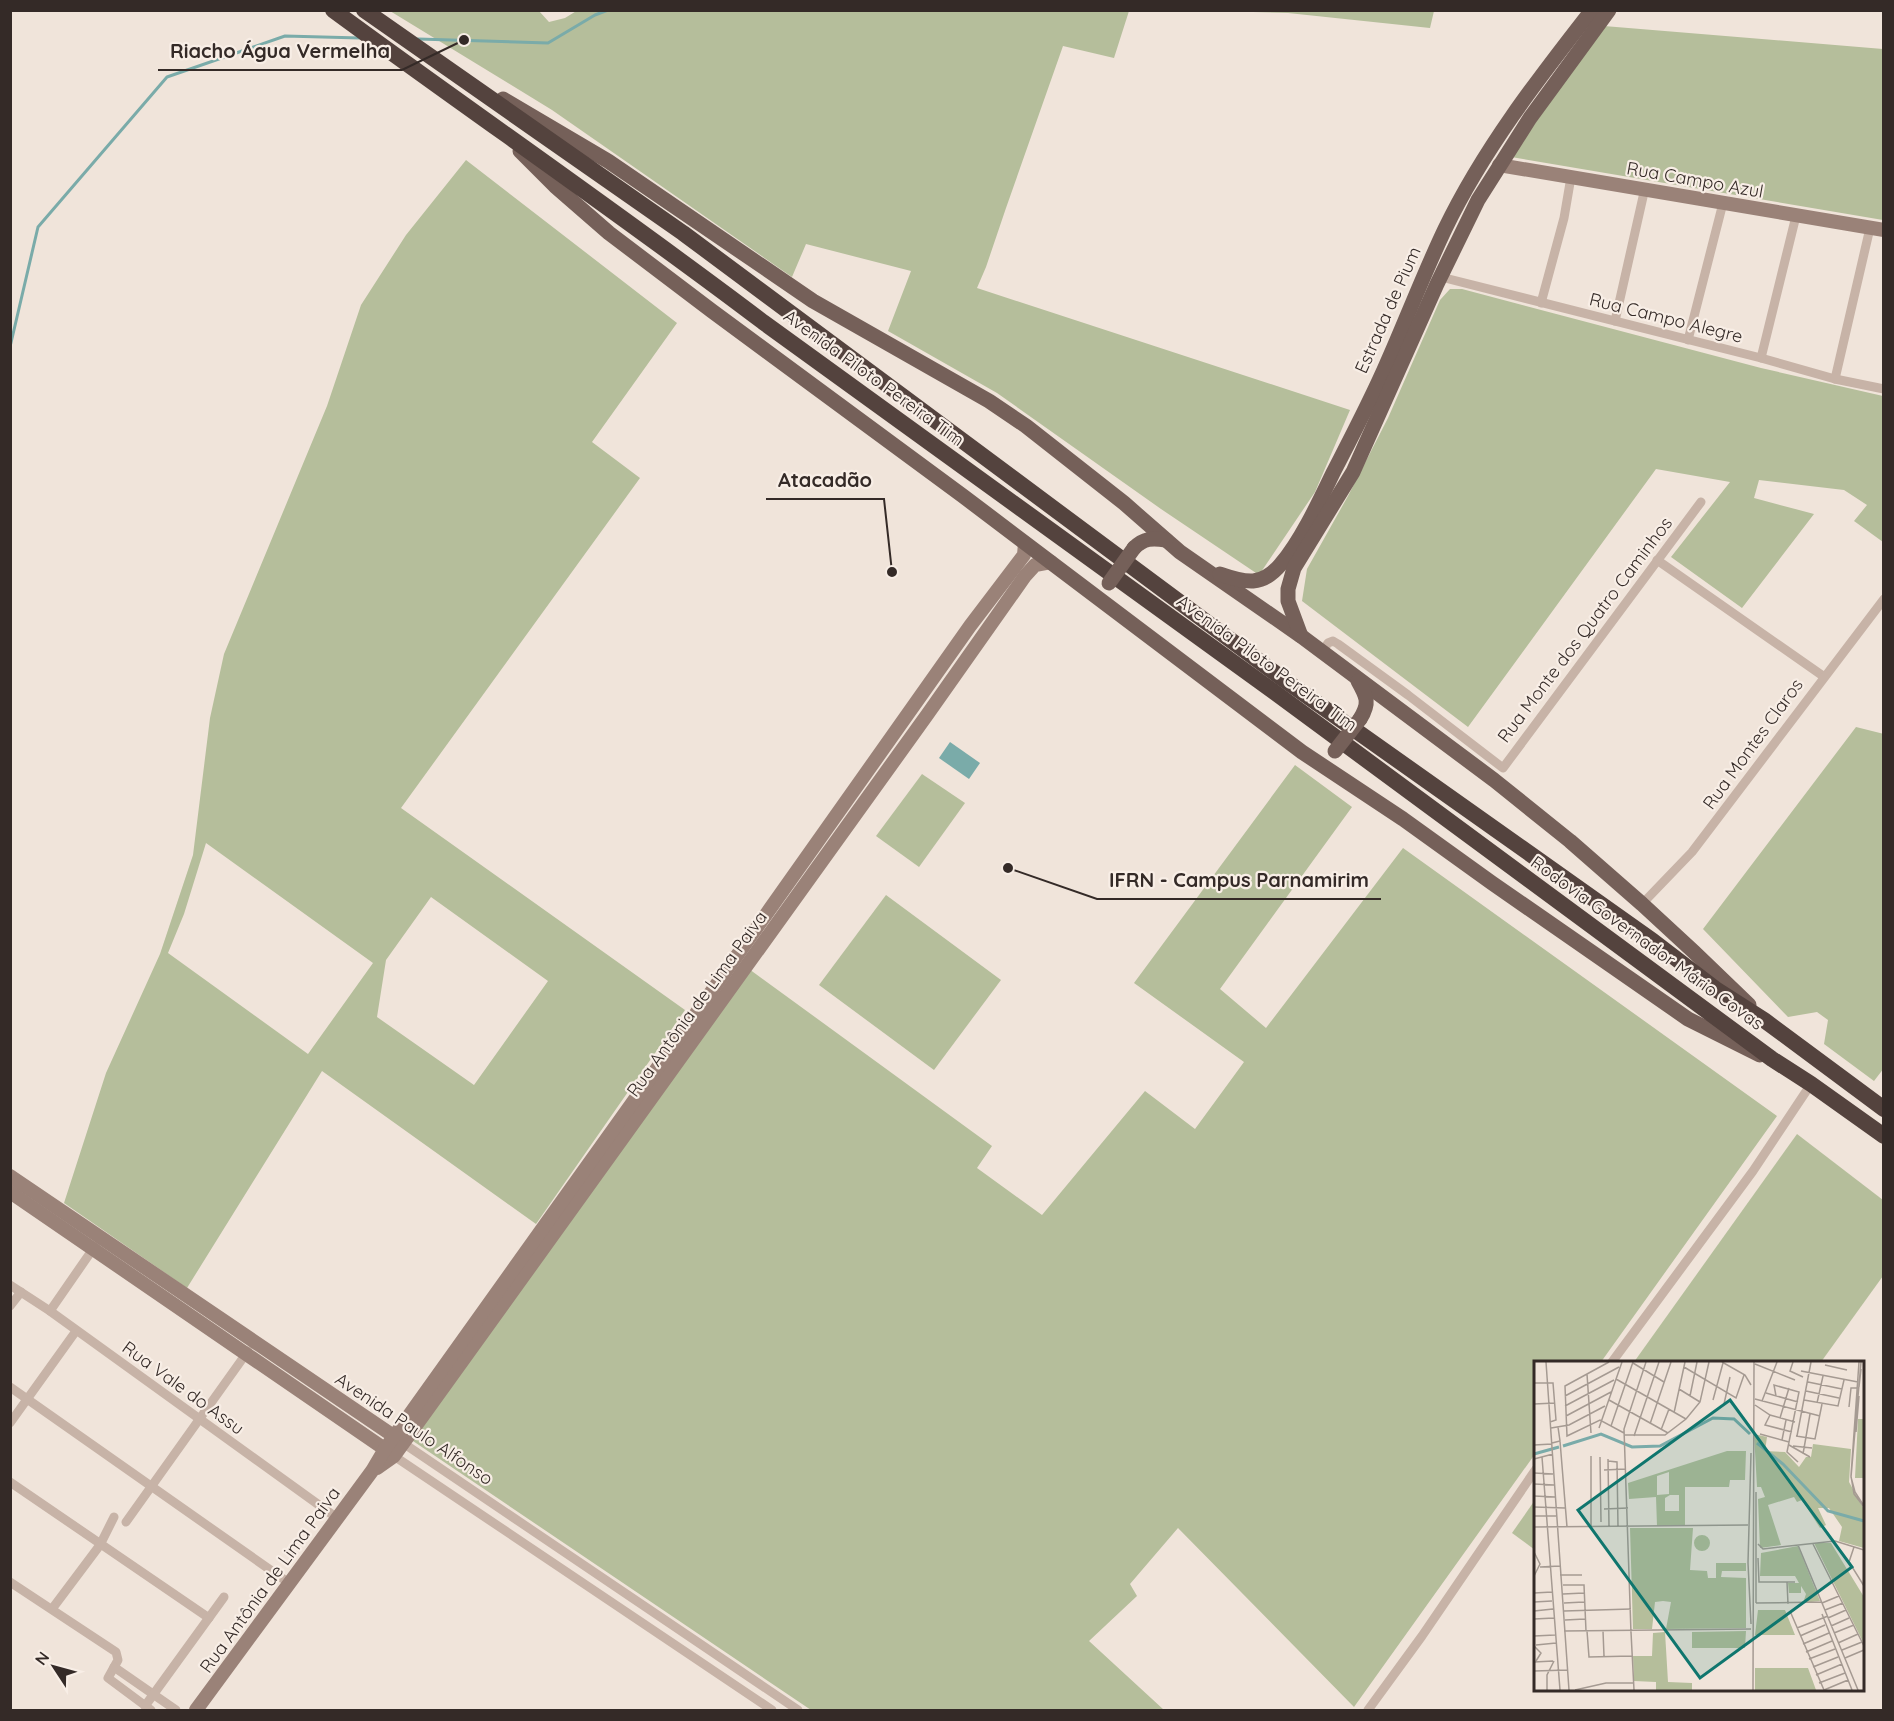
<svg xmlns="http://www.w3.org/2000/svg" width="1894" height="1721" font-family="Quicksand,sans-serif">
<style>
.green{fill:#b5be9b;fill-rule:evenodd}
.water{fill:#7aaba9}
.lines{fill:none;stroke-linecap:round;stroke-linejoin:round}
.stream{stroke:#7aaba9;stroke-width:3}
.street{stroke:#c7b3a7;stroke-width:9}
.secondary{stroke:#9a8278;stroke-width:14}
.primary{stroke:#756059;stroke-width:15}
.highway{stroke:#54433e;stroke-width:16}
.primary-bridge{stroke:#756059;stroke-width:15}
.labels{text-anchor:middle;stroke-width:4.5;stroke-linejoin:round;paint-order:stroke}
.street-label{font-size:18px;fill:#342a27;stroke:#f8eee6}
.inset-river{fill:none;stroke:#7aaba9;stroke-width:3}
.inset-road{fill:none;stroke:#a59a92;stroke-width:1.5}
.view{fill:#0f766e;fill-opacity:0.15;stroke:#0f766e;stroke-width:3}
.inset-edge{fill:none;stroke:#342a27;stroke-width:3}
.leader{fill:none;stroke:#342a27;stroke-width:2}
.callout-dot{fill:#342a27;stroke:#f8eee6;stroke-width:2}
.callout-label{font-size:20px;text-anchor:middle;font-weight:bold;fill:#342a27;stroke:#f8eee6;stroke-width:4.5;stroke-linejoin:round;paint-order:stroke}
</style>
<rect width="100%" height="100%" fill="#f0e4da"/>
<g class="green">
<polygon points="578,10 1129,11 1114,58 1063,46 1006,208 986,267 977,288 1350,410 1315,492 1259,575 1161,509 997,393 888,331 911,271 806,244 792,277 552,110 390,11 539,11 549,22 565,18"/>
<polygon points="1215,11 1434,10 1434,11 1430,28 1288,13"/>
<polygon points="1604,26 1883,49 1883,220 1511,157"/>
<path d="M 466,160 L 677,323 L 592,442 L 640,478 L 401,808 L 685,1010 L 536,1224 L 322,1071 L 187,1288 L 64,1203 L 106,1073 L 160,954 L 193,855 L 210,718 L 224,654 L 327,406 L 361,305 L 406,235 ZM 206,843 L 373,963 L 308,1054 L 168,953 L 184,914 ZM 431,897 L 548,981 L 474,1085 L 377,1017 L 386,960 Z"/>
<polygon points="1450,289 1462,289 1761,368 1883,396 1883,542 1854,521 1867,505 1844,490 1759,480 1754,498 1814,514 1742,608 1671,557 1730,482 1656,469 1468,727 1302,601 1307,569 1348,496 1388,418 1440,300"/>
<polygon points="1856,727 1884,734 1884,1068 1874,1081 1824,1044 1828,1020 1817,1012 1788,1017 1703,929"/>
<polygon points="1295,765 1352,807 1220,989 1266,1028 1403,848 1777,1116 1601,1362 1536,1362 1535,1454 1354,1707 1178,1528 1130,1584 1137,1596 1089,1641 1164,1710 811,1710 410,1439 749,969 992,1146 977,1168 1042,1215 1145,1091 1195,1129 1244,1062 1134,983"/>
<polygon points="922,774 965,803 919,867 876,836"/>
<polygon points="886,895 1001,980 934,1070 819,985"/>
<polygon points="1797,1134 1883,1200 1883,1276 1821,1362 1634,1362"/>
<polygon points="1535,1500 1536,1550 1535,1550 1512,1533"/>
</g>
<polygon class="water" points="950,742 980,763 969,779 939,758"/>
<g class="lines">
<g class="stream">
<polyline points="418,39 548,43 595,15 608,10"/>
<polyline points="10,347 38,227 167,77 285,36 360,38"/>
</g>
<g class="street">
<polyline points="1441,277 1761,358 1835,379 1884,389"/>
<polyline points="1541,303 1564,218 1571,177"/>
<polyline points="1615,321 1645,188"/>
<polyline points="1688,340 1723,203"/>
<polyline points="1761,358 1796,216"/>
<polyline points="1835,379 1870,228"/>
<polyline points="1657,560 1823,676"/>
<polyline points="1322,652 1328,643 1333,641 1338,644 1408,695 1503,768 1701,502"/>
<polyline points="1642,904 1692,852 1884,599"/>
<polyline points="10,1285 50,1311 337,1518"/>
<polyline points="10,1306 21,1292"/>
<polyline points="50,1311 95,1246"/>
<polyline points="1612,1362 1753,1171 1811,1084"/>
<polyline points="10,1387 289,1583"/>
<polyline points="10,1423 76,1331"/>
<polyline points="403,1443 798,1710"/>
<polyline points="394,1456 772,1710"/>
<polyline points="10,1482 209,1618"/>
<polyline points="126,1522 248,1351"/>
<polyline points="10,1582 116,1652 118,1660 108,1678 151,1710"/>
<polyline points="52,1609 100,1545 114,1517"/>
<polyline points="114,1667 176,1710"/>
<polyline points="145,1706 224,1597"/>
<polyline points="1368,1710 1422,1636 1536,1469"/>
</g>
<g class="secondary">
<polyline points="1499,165 1884,230"/>
<polyline points="10,1176 401,1441"/>
<polyline points="10,1192 392,1454"/>
<polyline points="377,1468 394,1456 927,715 1025,576 1035,565 1051,562"/>
<polyline points="196,1710 372,1471 385,1449 683,1032 970,626 1024,555 1025,543"/>
</g>
<g class="primary">
<polyline points="503,99 608,161 813,301 989,401 1026,426 1124,503 1180,552 1301,636 1494,780 1570,841 1642,904 1694,952 1749,1005"/>
<polyline points="520,151 555,186 609,233 712,311 963,496 1302,752 1403,819 1492,883 1688,1019 1760,1055"/>
<path d="M 1134,548 C 1144,538 1152,538 1166,540"/>
<path d="M 1220,574 C 1246,583 1262,587 1281,564 C 1301,541 1320,500 1333,473 C 1352,436 1371,400 1387,363 C 1407,318 1424,273 1445,229 C 1483,150 1538,79 1592,10"/>
<polyline points="1301,636 1288,601 1288,589 1294,568 1353,472 1437,284 1478,200 1530,118 1609,10"/>
<path d="M 1358,681 C 1367,697 1370,703 1360,719"/>
</g>
<g class="highway">
<path d="M 333,10 C 476,115 622,215 763,322 L 1277,694 L 1772,1059 L 1811,1084 L 1884,1136"/>
<polyline points="364,10 683,233 1283,679 1653,941 1717,990 1764,1020 1884,1109"/>
</g>
<g class="primary-bridge">
<polyline points="1109,583 1134,548"/>
<polyline points="1335,751 1360,719"/>
</g>
</g>
<g class="labels">
<g class="street-label">
<text transform="translate(1695 180) rotate(10)" y="6">Rua Campo Azul</text>
<text transform="translate(1388 310) rotate(-66)" y="6">Estrada de Pium</text>
<text transform="translate(1666 318) rotate(14)" y="6">Rua Campo Alegre</text>
<text transform="translate(874 378) rotate(36)" y="6">Avenida Piloto Pereira Tim</text>
<text transform="translate(1585 630) rotate(-53)" y="6">Rua Monte dos Quatro Caminhos</text>
<text transform="translate(1267 663) rotate(36)" y="6">Avenida Piloto Pereira Tim</text>
<text transform="translate(1753 744) rotate(-54)" y="6">Rua Montes Claros</text>
<text transform="translate(1647 943) rotate(36)" y="6">Rodovia Governador Mário Covas</text>
<text transform="translate(697 1004) rotate(-54)" y="6">Rua Antônia de Lima Paiva</text>
<text transform="translate(183 1388) rotate(36)" y="6">Rua Vale do Assu</text>
<text transform="translate(414 1429) rotate(34)" y="6">Avenida Paulo Alfonso</text>
<text transform="translate(270 1580) rotate(-54)" y="6">Rua Antônia de Lima Paiva</text>
</g>
</g>
<g transform="translate(1534 1361)">
<rect width="330" height="330" fill="#f0e4da"/>
<path d="M 324,58 L 330,58 L 330,117 L 321,117 ZM 220,73 L 233,76 L 231,90 L 251,91 L 265,106 L 272,96 L 277,96 L 279,83 L 317,88 L 315,121 L 330,148 L 330,187 L 305,180 L 308,166 L 295,147 L 284,147 L 292,164 L 286,167 L 268,139 L 263,141 L 260,136 L 234,144 L 247,184 L 226,187 L 224,138 L 231,136 L 227,126 L 223,126 ZM 193,90 L 212,90 L 211,119 L 196,119 L 195,126 L 151,126 L 151,164 L 123,165 L 122,136 L 95,138 L 94,122 ZM 135,111 L 135,133 L 123,134 L 123,115 ZM 136,134 L 145,134 L 145,150 L 131,150 L 131,137 ZM 96,167 L 159,167 L 156,209 L 173,210 L 174,217 L 182,217 L 182,202 L 212,202 L 212,210 L 188,210 L 187,216 L 212,217 L 212,267 L 132,268 L 137,241 L 129,240 L 121,241 L 118,268 L 99,268 ZM160 182a8 8 0 1 1 16 0a8 8 0 1 1-16 0ZM 280,182 L 297,182 L 330,236 L 330,283 ZM 264,185 L 286,240 L 269,242 L 272,233 L 267,225 L 267,232 L 255,232 L 254,222 L 265,222 L 261,215 L 226,215 L 227,192 ZM 224,249 L 251,249 L 261,274 L 221,274 ZM 212,270 L 211,287 L 158,287 L 158,271 ZM 131,271 L 134,321 L 158,322 L 158,329 L 122,329 L 122,321 L 100,320 L 99,295 L 118,295 L 119,272 ZM 221,307 L 274,307 L 282,329 L 221,329 Z" fill="#b5be9b" fill-rule="evenodd"/>
<path class="inset-river" d="M 223,82 L 249,103 L 294,150 L 330,160M 29,85 L 67,73 L 98,86 L 126,85 L 179,57 L 200,58 L 216,73M 0,93 L 25,86"/>
<path class="inset-road" d="M 12,1 L 35,329M 75,1 L 31,25 L 33,75 L 66,59 L 90,72M 188,1 L 211,14 L 217,24M 259,1 L 256,10 L 269,16M 325,1 L 317,115 L 320,133 L 330,146M 327,1 L 317,116 L 321,131 L 330,145M 99,2 L 130,21M 221,3 L 261,19M 291,4 L 313,9M 150,6 L 202,37 L 210,14M 267,10 L 324,21M 53,13 L 57,72M 82,18 L 152,58M 274,21 L 308,28M 0,22 L 19,22 L 22,59 L 16,61M 325,26 L 327,8M 145,28 L 166,41M 272,30 L 305,37M 232,32 L 264,41M 31,35 L 85,6M 156,35 L 163,1M 242,35 L 240,24 L 265,31 L 253,91 L 264,101M 221,38 L 286,55M 75,39 L 134,72M 179,39 L 189,2M 270,39 L 304,45 L 310,19M 228,40 L 243,1M 283,42 L 289,15M 0,43 L 21,42M 190,43 L 196,16M 221,44 L 236,54 L 261,61M 31,45 L 80,19M 315,46 L 317,27 L 323,27M 140,52 L 151,1M 236,54 L 231,64 L 258,71M 32,55 L 77,31M 246,57 L 255,27M 116,63 L 137,1M 77,65 L 99,1M 17,67 L 35,64 L 71,45M 65,67 L 88,1M 127,69 L 135,48M 322,71 L 325,35M 226,73 L 255,81M 91,74 L 131,74 L 152,58 L 166,41 L 175,1M 100,75 L 125,1M 262,75 L 281,78 L 288,43M 263,75 L 277,1M 248,79 L 252,59M 26,80 L 33,166M 18,82 L 26,80 L 24,66M 0,84 L 18,83M 255,84 L 276,96M 259,85 L 278,87M 269,93 L 276,53M 8,96 L 26,329M 66,96 L 67,161M 0,98 L 19,93M 74,98 L 75,165M 74,100 L 83,101 L 84,166M 70,109 L 92,108M 0,112 L 19,113M 0,123 L 20,124M 0,135 L 21,136M 0,146 L 31,147M 70,148 L 94,147M 0,155 L 22,155M 0,166 L 214,164M 57,166 L 57,95M 224,183 L 229,188 L 301,180 L 330,189M 279,183 L 330,285M 264,184 L 324,329M 320,186 L 315,201 L 330,225M 0,191 L 6,203 L 0,215M 224,197 L 225,221 L 261,221M 6,206 L 26,205M 26,214 L 48,214M 253,221 L 254,243M 29,224 L 50,224 L 52,270M 0,232 L 18,231M 29,233 L 50,232M 0,241 L 18,240M 30,242 L 50,241M 222,242 L 288,241M 222,242 L 222,131M 288,242 L 305,235M 291,249 L 309,242M 0,250 L 19,248M 30,250 L 97,248M 256,250 L 290,329M 288,253 L 318,329M 294,257 L 312,249M 0,258 L 20,257M 31,259 L 51,258M 217,263 L 214,202 L 217,92M 297,265 L 315,257M 263,267 L 294,255M 30,270 L 217,268M 53,270 L 55,296 L 98,295M 69,270 L 70,295M 97,271 L 100,329M 97,272 L 90,68 L 112,1M 300,272 L 320,264M 0,275 L 21,274M 266,275 L 291,264M 304,282 L 324,273M 269,283 L 295,272M 2,284 L 22,282M 0,285 L 7,292 L 2,300M 308,289 L 328,281M 272,291 L 298,280M 311,297 L 330,289M 275,298 L 301,288M 0,301 L 19,300M 279,306 L 304,296M 0,310 L 34,309M 282,314 L 308,303M 285,322 L 311,312M 13,329 L 13,314 L 20,300M 41,329 L 72,322 L 100,322M 219,329 L 220,1M 290,329 L 314,319"/>
<path class="view" d="M 196,39 L 318,206 L 166,317 L 44,149 Z"/>
<rect width="330" height="330" class="inset-edge"/>
</g>
<path class="leader" d="M464 40L402 70H158M892 572L884 499H766M1008 868L1097 899H1381"/>
<g class="callout-dot">
<circle cx="464" cy="40" r="6"/>
<circle cx="892" cy="572" r="6"/>
<circle cx="1008" cy="868" r="6"/>
</g>
<g class="callout-label">
<text x="280" y="58">Riacho Água Vermelha</text>
<text x="825" y="487">Atacadão</text>
<text x="1239" y="887">IFRN - Campus Parnamirim</text>
</g>
<rect width="1894" height="1721" fill="none" stroke="#342a27" stroke-width="24"/>
<g transform="translate(54 1667) rotate(306)" stroke="#f8eee6" stroke-width="4.5" paint-order="stroke">
<path d="M0-4.5L10 22L0 15L-10 22Z" fill="#342a27"/>
<text y="-9" font-size="16" font-weight="bold" text-anchor="middle" fill="#342a27">N</text>
</g>
</svg>
